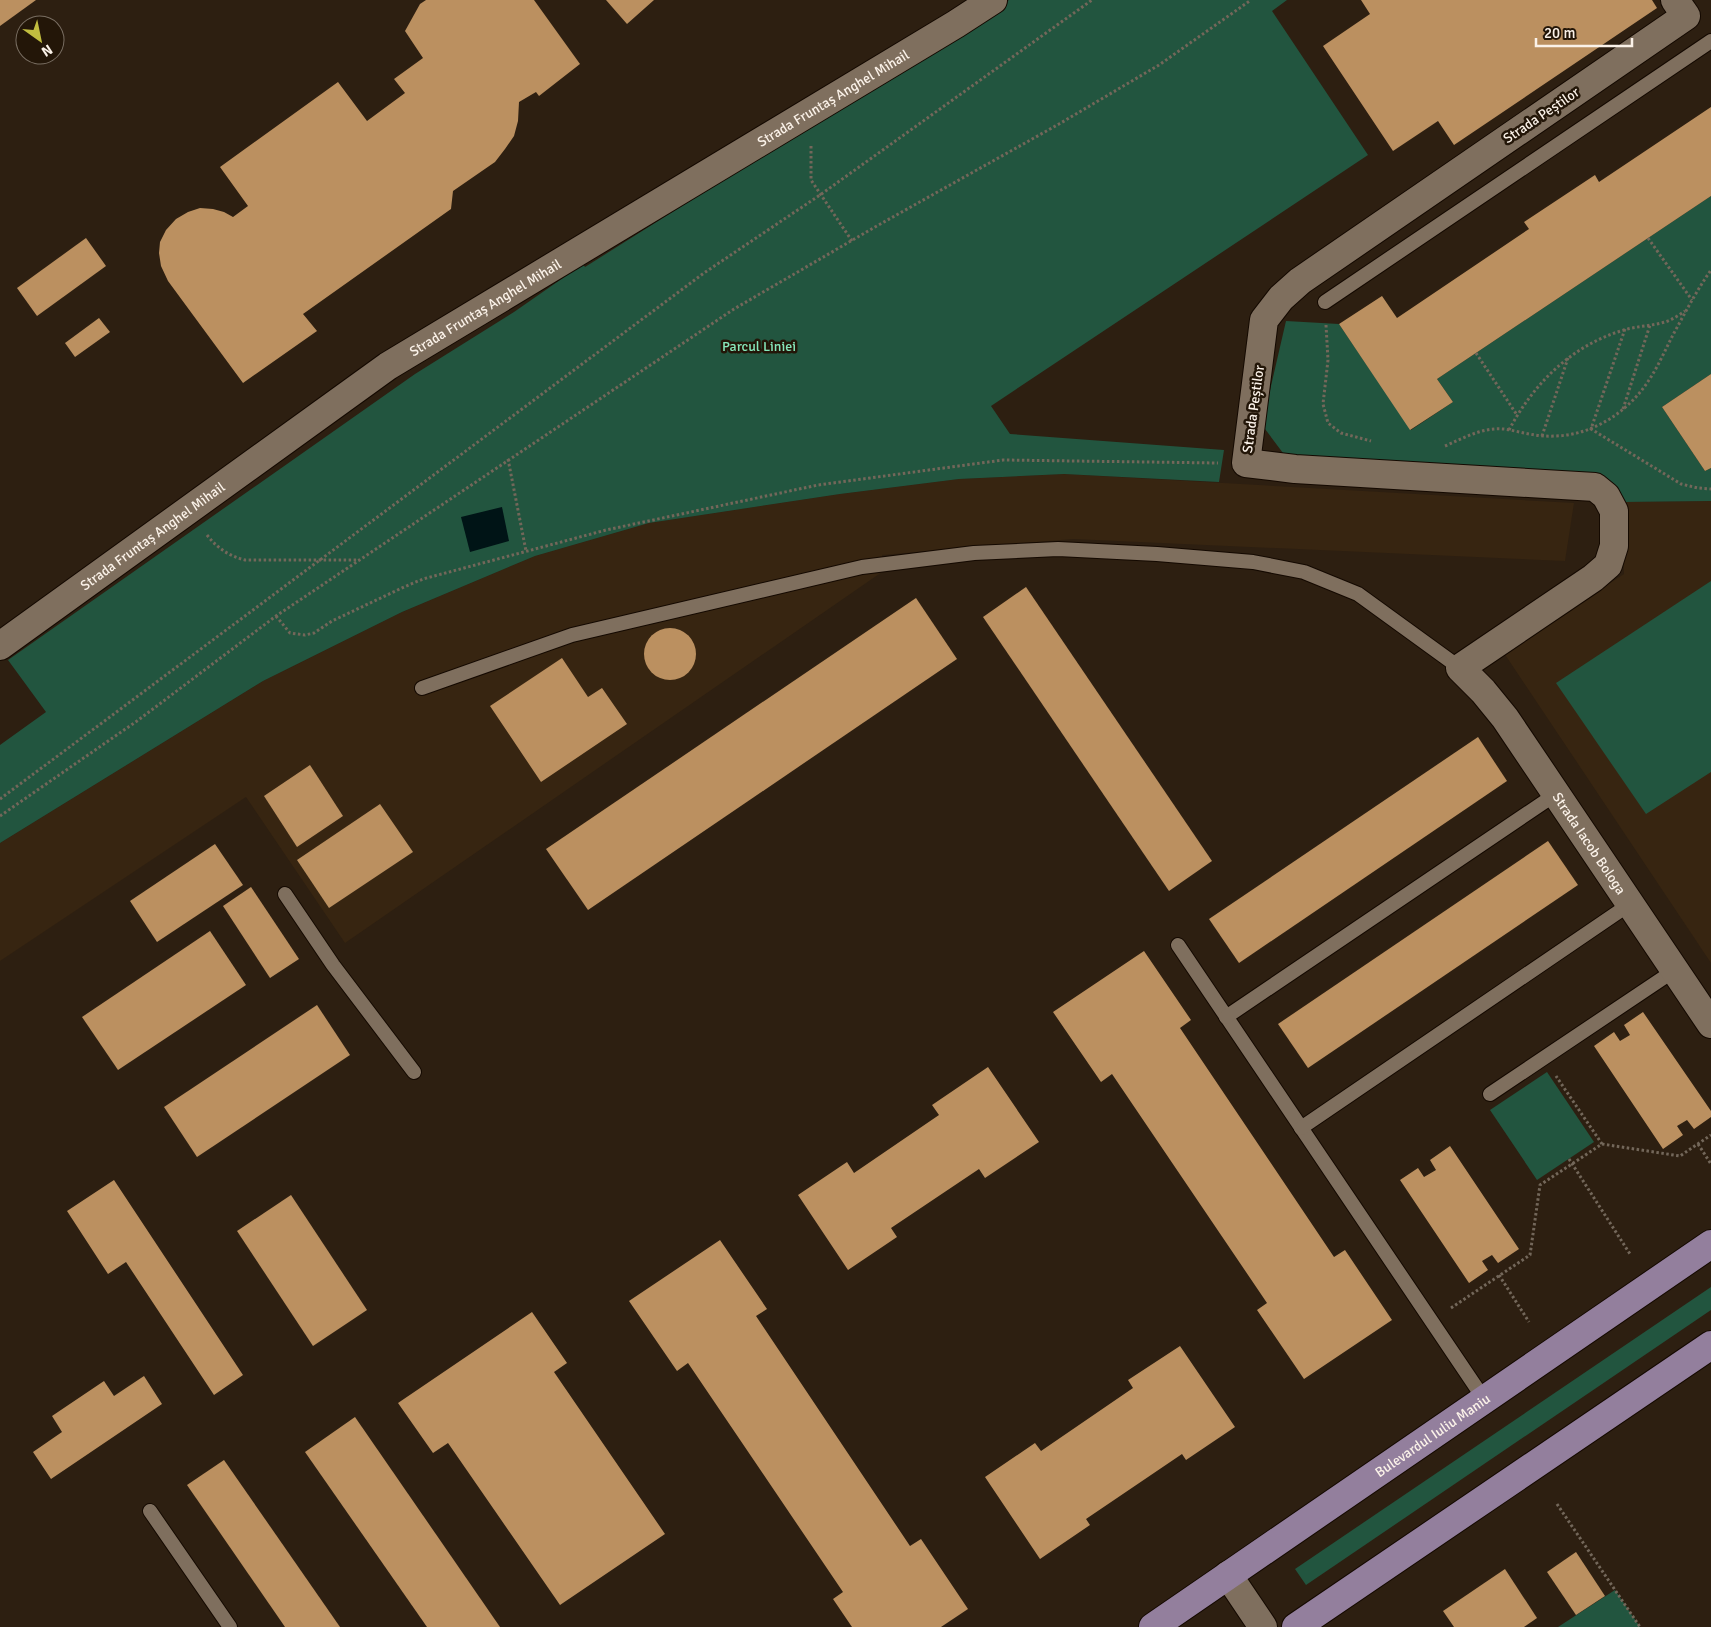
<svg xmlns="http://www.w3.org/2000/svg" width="1711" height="1627" font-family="Signika,sans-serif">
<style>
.built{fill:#372511}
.green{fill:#22553f}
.water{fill:#001416}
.building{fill:#bb9060}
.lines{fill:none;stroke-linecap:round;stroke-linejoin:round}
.lane-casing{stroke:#140900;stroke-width:16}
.street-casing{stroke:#140900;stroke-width:30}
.primary-casing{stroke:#140900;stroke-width:30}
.path{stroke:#73675a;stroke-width:3;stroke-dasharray:2.5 2.5;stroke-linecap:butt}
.lane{stroke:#7f6f5e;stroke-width:14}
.street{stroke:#7f6f5e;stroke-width:28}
.primary{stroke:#937f9d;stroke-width:28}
.labels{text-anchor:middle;stroke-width:5;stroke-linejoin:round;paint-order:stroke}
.street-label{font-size:14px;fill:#fbf2e9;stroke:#231608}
.park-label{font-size:14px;fill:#86e8bc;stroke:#231608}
</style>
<rect width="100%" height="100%" fill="#2d1f11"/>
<g class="built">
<polygon points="1064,474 1574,503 1565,561 1073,539 882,555 882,572 345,943 246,797 0,961 0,843 263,681 402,612 535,556 649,523 840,494 959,479"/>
<polygon points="1711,501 1711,963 1504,653 1624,574 1622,502"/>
</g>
<g class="green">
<polygon points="1009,0 1287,0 1272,11 1368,155 991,406 1010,434 1224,450 1219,482 1064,474 959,479 840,494 649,523 535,556 402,612 263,681 0,843 0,745 46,712 8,660 415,374 514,312 583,264 585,267"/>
<polygon points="1711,196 1711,374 1662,407 1705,471 1711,468 1711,501 1622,502 1289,461 1262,425 1286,321 1339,324 1411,430 1453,402 1437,379"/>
<polygon points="1711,581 1711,772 1646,814 1556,683"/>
<polygon points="1547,1072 1594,1142 1537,1180 1490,1110"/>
<polygon points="1711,1287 1711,1310 1306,1585 1295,1569"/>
<polygon points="1615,1590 1640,1627 1558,1627"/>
</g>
<polygon class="water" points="502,507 509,541 470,552 461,517"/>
<g class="building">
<polygon points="0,0 36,0 0,26"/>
<polygon points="426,0 534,0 580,64 539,96 536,92 519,102 518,121 514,136 505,149 495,162 453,191 451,209 303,314 317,331 243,383 168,281 161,266 159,253 160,242 166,230 176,219 188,212 200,208 213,209 224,212 233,217 248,206 220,167 338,82 367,121 405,93 394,79 423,58 405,31 420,4"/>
<polygon points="606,0 654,0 627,24"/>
<polygon points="1361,0 1652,0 1657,8 1454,145 1438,121 1393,151 1323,46 1370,14"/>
<polygon points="1711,107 1711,196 1437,379 1453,402 1410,430 1339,324 1382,296 1397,318 1529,229 1524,222 1595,175 1599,182"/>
<polygon points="86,238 106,266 37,316 17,288"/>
<polygon points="99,318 110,332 75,357 65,343"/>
<polygon points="1711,374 1711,468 1705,471 1662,407"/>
<polygon points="1026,587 1212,861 1169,891 983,617"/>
<polygon points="916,598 957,659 588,910 546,849"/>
<circle cx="670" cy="654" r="26"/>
<polygon points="562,658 588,697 602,688 627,724 541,782 490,706"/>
<polygon points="1478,737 1507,781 1239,963 1209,919"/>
<polygon points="310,765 343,816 297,847 264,796"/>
<polygon points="380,804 413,852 329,908 297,860"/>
<polygon points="1548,841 1578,885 1308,1068 1278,1024"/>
<polygon points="215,844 243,885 157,942 130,901"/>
<polygon points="251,887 299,959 270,978 223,906"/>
<polygon points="210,931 246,985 118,1070 82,1017"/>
<polygon points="1144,951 1191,1020 1180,1028 1334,1257 1345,1250 1392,1320 1304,1379 1257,1310 1267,1303 1112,1074 1101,1082 1053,1012"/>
<polygon points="317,1005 350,1055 197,1157 164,1107"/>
<polygon points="1643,1012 1711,1111 1711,1117 1694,1129 1687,1120 1677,1126 1683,1135 1663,1149 1594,1046 1614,1032 1620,1041 1630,1035 1624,1025"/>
<polygon points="988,1067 1039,1142 985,1178 979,1169 891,1228 897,1237 848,1270 798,1195 847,1162 854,1173 939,1115 932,1105"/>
<polygon points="1450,1146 1519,1249 1498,1263 1492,1255 1482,1261 1488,1270 1469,1283 1400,1180 1418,1168 1424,1177 1436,1170 1430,1160"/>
<polygon points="114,1180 243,1375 214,1395 126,1262 108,1274 67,1211"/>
<polygon points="291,1195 367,1310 313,1346 237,1231"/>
<polygon points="720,1240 767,1309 756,1316 910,1546 921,1539 968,1609 941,1627 852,1627 833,1599 843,1592 688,1363 677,1371 629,1301"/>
<polygon points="532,1312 567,1363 554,1372 665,1534 560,1605 448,1443 433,1453 398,1403"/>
<polygon points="1180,1346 1235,1427 1186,1460 1182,1454 1086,1519 1090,1525 1040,1559 985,1477 1035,1443 1041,1451 1133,1388 1128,1380"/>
<polygon points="144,1376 162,1404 51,1479 33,1452 62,1432 52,1416 104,1381 114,1396"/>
<polygon points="355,1417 500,1627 427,1627 305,1452"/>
<polygon points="224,1460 340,1627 285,1627 187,1485"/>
<polygon points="1576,1552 1605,1596 1576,1615 1547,1572"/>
<polygon points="1505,1569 1537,1618 1524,1627 1454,1627 1443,1611"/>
</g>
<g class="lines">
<g class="lane-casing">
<g id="lane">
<polyline points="1325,302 1711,41"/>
<polyline points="422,688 572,635 862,567 974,553 1058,549 1157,554 1253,562 1304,572 1358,594 1460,668"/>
<polyline points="285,894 333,965 414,1072"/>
<polyline points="1178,945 1484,1399"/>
<polyline points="1226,1017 1556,794"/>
<polyline points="1490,1094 1675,970"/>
<polyline points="1301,1128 1630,904"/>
<polyline points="150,1511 230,1627"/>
</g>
</g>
<g class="street-casing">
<g id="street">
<path id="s1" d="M 1675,0 L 1686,16 L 1300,281 L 1281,298 L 1264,320 L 1246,463 L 1295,469 L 1595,487 L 1606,496 L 1614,511 L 1614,546 L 1608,565 L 1593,578 L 1460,668 L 1483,691 L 1505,718 L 1711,1024"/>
<path id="s2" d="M 0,646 L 388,366 L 956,24 L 993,0"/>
<polyline points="1228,1575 1263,1627"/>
</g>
</g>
<g class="primary-casing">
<g id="primary">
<path id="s3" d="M 1153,1627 L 1711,1244"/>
<polyline points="1296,1627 1711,1345"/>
</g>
</g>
<g class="path">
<polyline points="811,146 811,180 852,241"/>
<polyline points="1648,238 1692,300"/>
<polyline points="1326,325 1328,360 1323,404 1328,423 1341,433 1371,441"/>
<polyline points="1625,329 1591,429 1681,484 1698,488 1711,489"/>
<polyline points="1476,353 1517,415"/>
<polyline points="1623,409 1650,325"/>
<path d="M 1509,430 C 1534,383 1572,345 1624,330 C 1637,326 1652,326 1665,322 C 1672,320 1679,315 1685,311"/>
<polyline points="1542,436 1568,358"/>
<path d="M 1445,446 C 1466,437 1486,425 1510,430 C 1525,433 1539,437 1555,436 C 1594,435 1629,411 1649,380 C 1659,365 1666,348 1674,333 C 1686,311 1697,290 1711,270"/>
<polyline points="508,459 526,551"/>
<path d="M 207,535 C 217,548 229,556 245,560 L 359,560"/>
<polyline points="276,616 290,633 305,635 314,633 332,621 404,587 423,579 606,530 818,485 1003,460 1218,463"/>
<polyline points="0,799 704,273 820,195 1092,0"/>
<polyline points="0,816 137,721 276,616 734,309 875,227 1059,124 1159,65 1251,0"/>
<polyline points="1602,1144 1680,1156 1711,1135"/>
<polyline points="1698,1144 1711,1164"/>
<polyline points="1569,1159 1630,1254"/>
<polyline points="1499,1275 1529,1322"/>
<polyline points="1451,1308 1530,1255 1540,1185 1602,1144 1556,1076"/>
<polyline points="1557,1504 1640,1627"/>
</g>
<use href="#lane" class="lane"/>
<use href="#street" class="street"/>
<use href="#primary" class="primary"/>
</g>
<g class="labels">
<g class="street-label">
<text dy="5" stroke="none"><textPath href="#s2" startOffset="998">Strada Fruntaș Anghel Mihail</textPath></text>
<text transform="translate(1541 115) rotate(-34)" y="5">Strada Peștilor</text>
<text dy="5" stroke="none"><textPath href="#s2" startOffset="592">Strada Fruntaș Anghel Mihail</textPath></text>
<text transform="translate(1253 409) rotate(-82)" y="5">Strada Peștilor</text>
<text dy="5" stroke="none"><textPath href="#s2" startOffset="188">Strada Fruntaș Anghel Mihail</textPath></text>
<text dy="5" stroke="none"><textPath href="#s1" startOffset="1520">Strada Iacob Bologa</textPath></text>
<text dy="5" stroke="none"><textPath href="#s3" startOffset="339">Bulevardul Iuliu Maniu</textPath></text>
</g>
<g class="park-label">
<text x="759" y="351">Parcul Liniei</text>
</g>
</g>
<g transform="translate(40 40) rotate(147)"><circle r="24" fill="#231608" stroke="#796e62"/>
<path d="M0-4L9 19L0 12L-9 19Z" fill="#c1bd3f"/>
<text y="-8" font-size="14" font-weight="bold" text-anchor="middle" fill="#fbf2e9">N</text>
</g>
<path d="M1536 38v8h96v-8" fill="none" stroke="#fbf2e9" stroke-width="2.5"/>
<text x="1544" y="38" font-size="15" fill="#fbf2e9" stroke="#231608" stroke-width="4" paint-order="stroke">20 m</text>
</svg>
